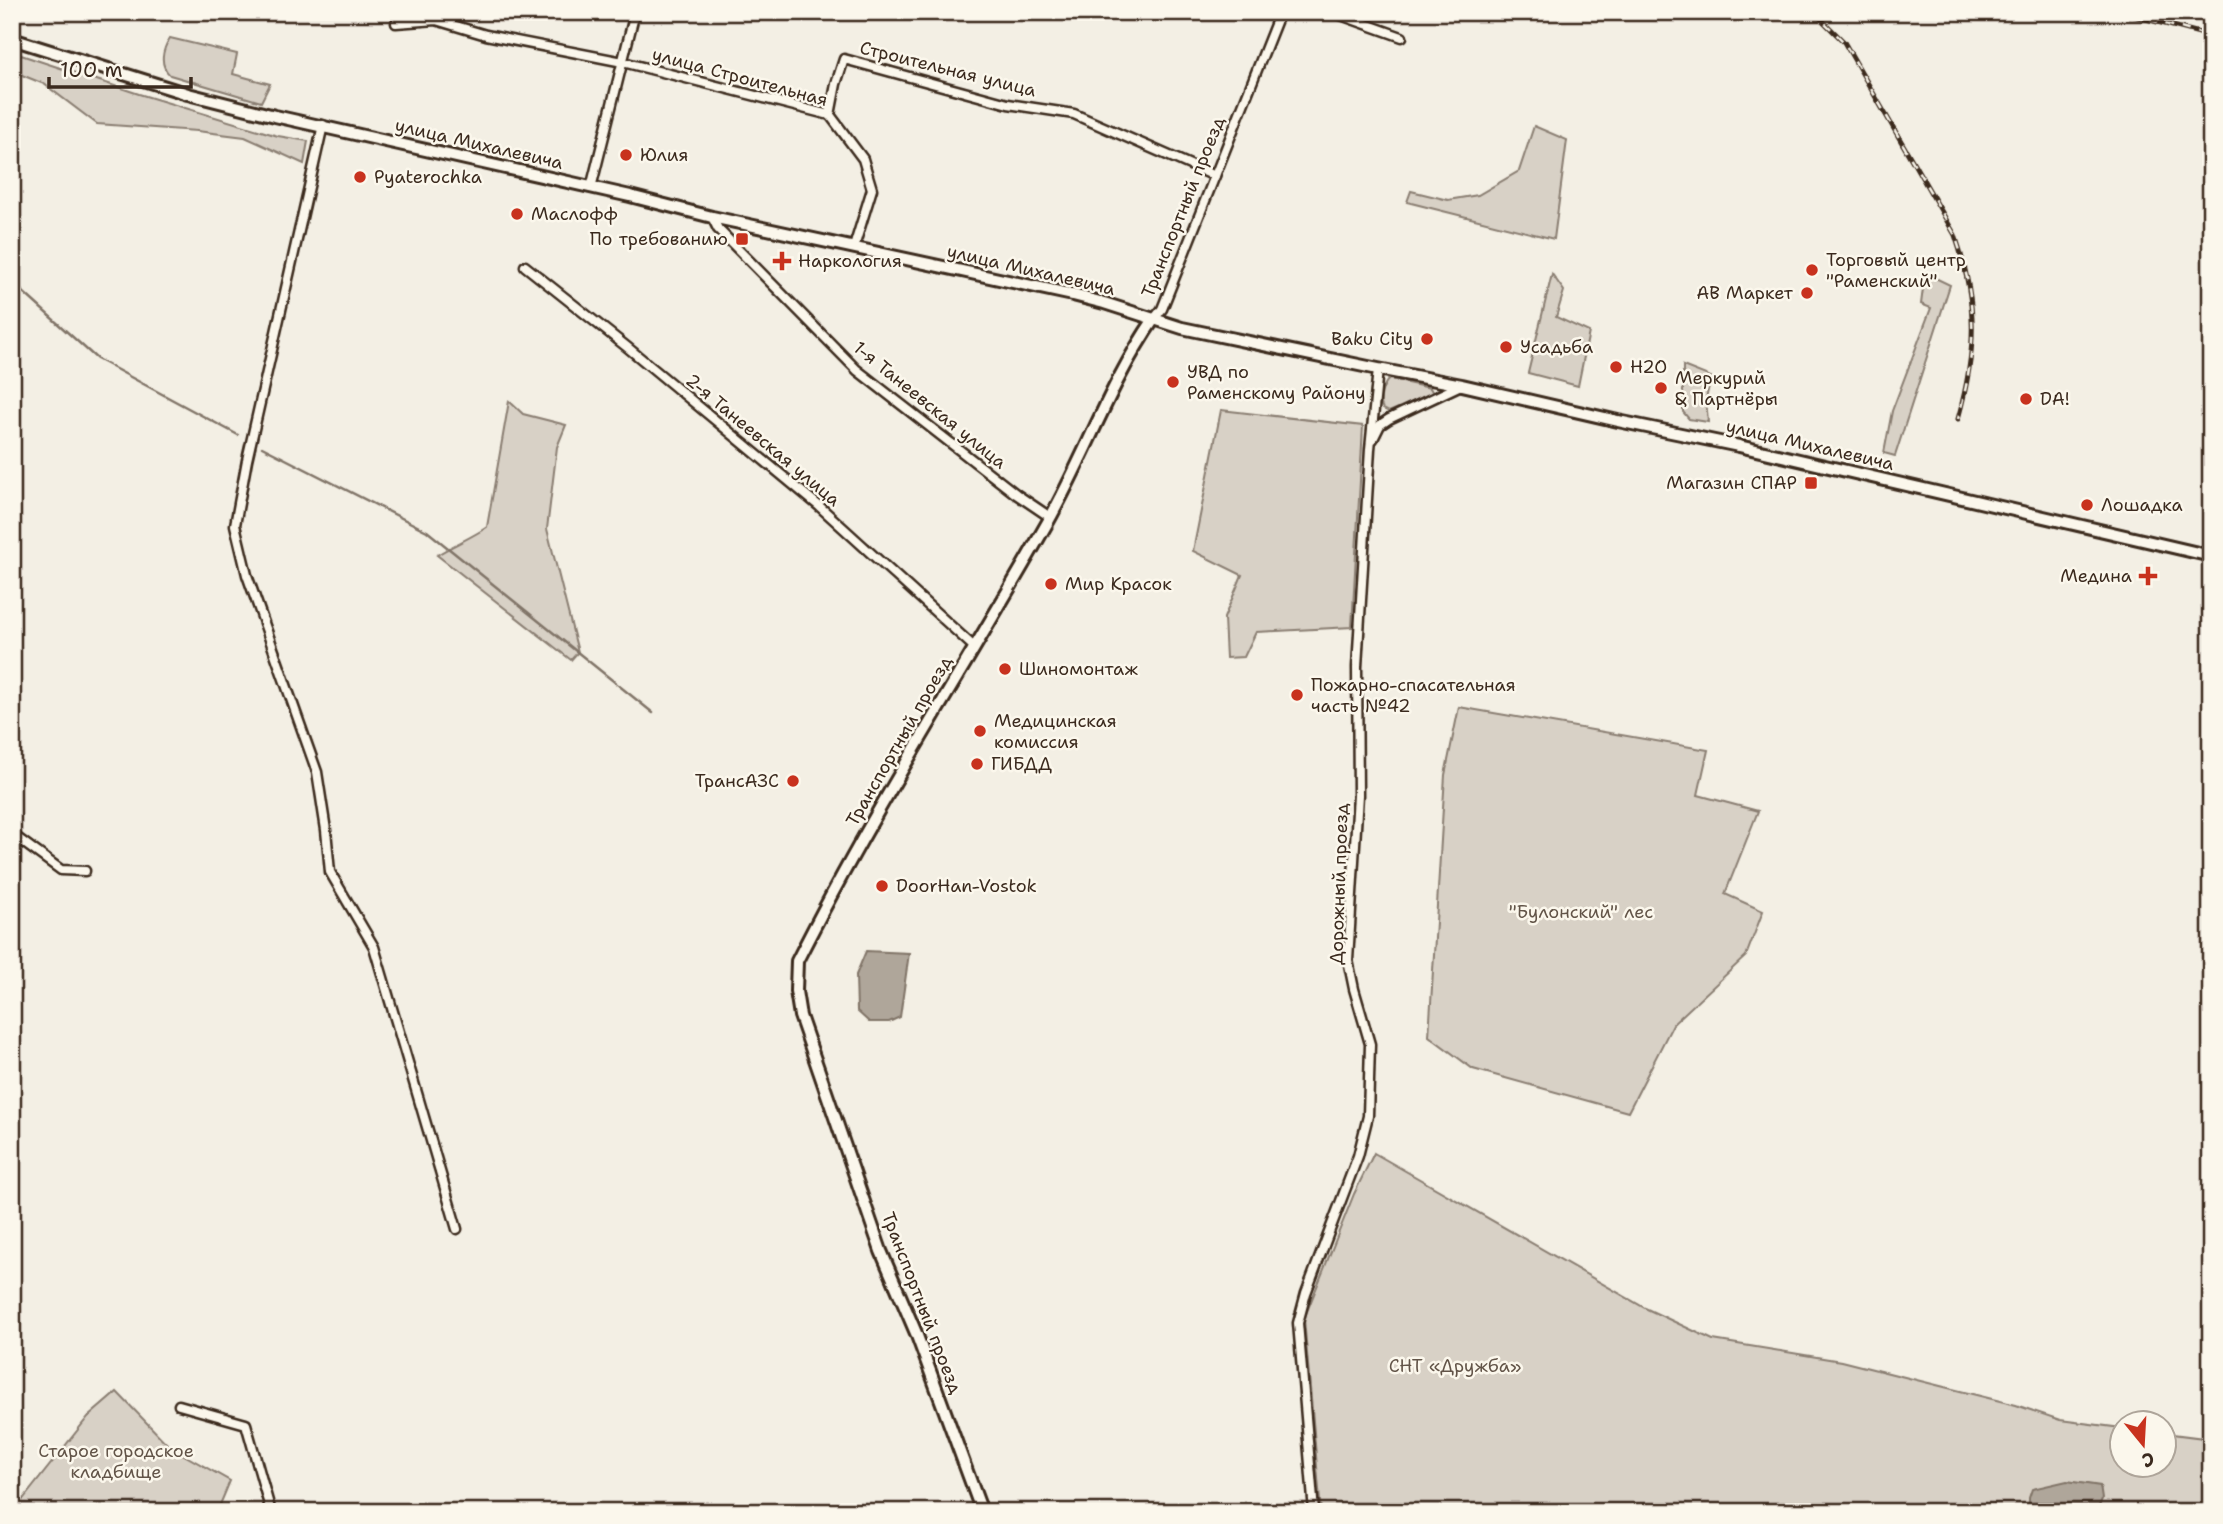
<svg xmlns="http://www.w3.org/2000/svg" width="2223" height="1524" font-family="'Shantell Sans',sans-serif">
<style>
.green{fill:#d8d1c6;stroke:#8a7e72;stroke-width:2}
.water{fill:#afa69a;stroke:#817468;stroke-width:2}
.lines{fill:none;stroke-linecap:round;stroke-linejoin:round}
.stream{stroke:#817468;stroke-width:2.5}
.street-casing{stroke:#3b2a1e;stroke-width:13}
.secondary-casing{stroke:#3b2a1e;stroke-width:16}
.street{stroke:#fbf7ec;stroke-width:8}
.secondary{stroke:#fbf7ec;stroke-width:10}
.rail-casing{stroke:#3b2a1e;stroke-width:5}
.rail{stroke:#fbf7ec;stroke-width:2.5;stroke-dasharray:8;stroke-linecap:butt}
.poi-dot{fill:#c8321e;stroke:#fbf7ec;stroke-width:2.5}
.labels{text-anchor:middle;stroke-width:5;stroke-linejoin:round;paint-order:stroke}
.street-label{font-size:18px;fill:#3b2a1e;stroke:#fbf7ec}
.poi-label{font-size:18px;fill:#3b2a1e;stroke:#fbf7ec;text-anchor:start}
.park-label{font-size:18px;fill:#625448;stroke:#fbf7ec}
</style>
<rect width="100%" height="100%" fill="#f3efe4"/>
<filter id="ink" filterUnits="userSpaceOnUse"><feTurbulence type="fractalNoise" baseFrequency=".0143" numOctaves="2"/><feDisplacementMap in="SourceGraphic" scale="14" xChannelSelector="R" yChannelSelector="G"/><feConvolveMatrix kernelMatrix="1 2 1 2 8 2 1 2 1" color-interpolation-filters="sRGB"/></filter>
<g filter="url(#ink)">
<g class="green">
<path d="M 170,38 L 237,54 L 233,74 L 270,84 L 261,102 L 170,75 C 159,65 162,50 170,38 Z"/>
<polygon points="12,52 139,94 278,136 308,141 304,164 245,137 197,131 97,124 44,84 12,71"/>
<polygon points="1534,126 1567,140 1554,239 1407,202 1411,191 1448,200 1478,195 1519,171"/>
<polygon points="1925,273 1950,285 1895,456 1884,453 1892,411 1931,308 1921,304"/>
<polygon points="1552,274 1564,291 1556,317 1589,332 1578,386 1528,373"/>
<polygon points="1683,366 1711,377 1706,399 1708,422 1689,419 1683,412"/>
<path d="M 1389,379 L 1430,388 L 1433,393 L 1389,412 L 1383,409 C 1378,401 1382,386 1389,379 Z"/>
<path d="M 509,401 L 523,414 L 566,425 L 557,447 L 547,529 L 578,652 L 571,660 L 437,555 C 453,545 471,538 487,527 Z"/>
<polygon points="1221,410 1363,426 1352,627 1256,632 1244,657 1226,658 1224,618 1242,575 1193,551"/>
<polygon points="1459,707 1708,750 1698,795 1758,811 1725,894 1763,911 1746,956 1673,1024 1628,1112 1473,1069 1429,1036 1445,775"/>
<polygon points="1374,1153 1645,1308 1713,1340 1841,1361 2016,1405 2060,1420 2121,1428 2122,1464 2164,1464 2164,1433 2211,1439 2211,1512 1321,1512 1304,1319 1354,1194"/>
<polygon points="117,1392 170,1447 230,1481 217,1512 13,1512 88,1417"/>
</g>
<g class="water">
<polygon points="866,951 909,953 900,1017 889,1022 869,1022 857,1011 856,975"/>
<polygon points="2067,1481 2100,1486 2102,1499 2097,1511 2029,1512 2029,1498 2032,1489"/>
</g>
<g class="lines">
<g class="stream">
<polyline points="12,282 97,359 238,435"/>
<polyline points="262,447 427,531 653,713"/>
</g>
<g class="street-casing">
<g id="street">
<polyline points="1332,12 1402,37"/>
<polyline points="396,23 436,20 486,35 623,62 830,115 863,159 872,189 854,247"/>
<polyline points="830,115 836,84 844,59 1008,104 1074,114 1215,176"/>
<polyline points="323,125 247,460 235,525 247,575 317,772 326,830 330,872 374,947 457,1229"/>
<polyline points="591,188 635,12"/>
<polyline points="712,217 718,229 857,370 1016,494 1050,517"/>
<polyline points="525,266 627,347 819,506 974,647"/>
<polyline points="1154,319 1162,309 1178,269 1280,12"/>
<polyline points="1373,439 1380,425 1389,419 1461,385"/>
<polyline points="12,834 61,870 85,871"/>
<polyline points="179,1405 246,1424 271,1512"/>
<polyline points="1314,1512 1298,1323 1306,1293 1358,1156 1368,1116 1370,1044 1354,989 1348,960 1358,795 1357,667 1370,449 1378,369"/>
</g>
</g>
<g class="secondary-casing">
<g id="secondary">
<polyline points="12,39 188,94 275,116 630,196 712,217 1073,295 1104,303 1182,328 1378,369 1462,385 1618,421 1739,446 2211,556"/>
<path d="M 982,1512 L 916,1333 L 881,1251 L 800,1016 L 796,991 L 797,961 C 873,810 965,668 1049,520 C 1086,454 1111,381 1154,319"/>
</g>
</g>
<use href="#street" class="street"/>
<use href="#secondary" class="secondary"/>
<g class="rail-casing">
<g id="rail">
<path d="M 1814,12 L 1844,42 L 1955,235 C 1978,303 1977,350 1958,419"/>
<polyline points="2119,12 2211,36"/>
</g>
</g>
<use href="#rail" class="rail"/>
</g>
</g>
<g class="poi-dot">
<circle cx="626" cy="155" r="7"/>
<circle cx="360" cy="177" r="7"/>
<circle cx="517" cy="214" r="7"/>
<rect x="735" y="232" width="14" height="14" rx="3.5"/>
<path d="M778.5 250.5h7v7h7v7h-7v7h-7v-7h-7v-7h7z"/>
<circle cx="1812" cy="270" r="7"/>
<circle cx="1807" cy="293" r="7"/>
<circle cx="1427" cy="339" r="7"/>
<circle cx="1506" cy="347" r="7"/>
<circle cx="1616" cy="367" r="7"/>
<circle cx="1173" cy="382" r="7"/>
<circle cx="1661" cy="388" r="7"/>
<circle cx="2026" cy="399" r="7"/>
<rect x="1804" y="476" width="14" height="14" rx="3.5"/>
<circle cx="2087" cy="505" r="7"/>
<path d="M2144.5 565.5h7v7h7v7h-7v7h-7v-7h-7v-7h7z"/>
<circle cx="1051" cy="584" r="7"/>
<circle cx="1005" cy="669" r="7"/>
<circle cx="1297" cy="695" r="7"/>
<circle cx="980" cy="731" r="7"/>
<circle cx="977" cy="764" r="7"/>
<circle cx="793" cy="781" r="7"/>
<circle cx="882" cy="886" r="7"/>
</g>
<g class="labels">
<g class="street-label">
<text transform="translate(948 69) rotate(14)" y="6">Строительная улица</text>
<text transform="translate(740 77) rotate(15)" y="6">улица Строительная</text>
<text transform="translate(479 144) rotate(13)" y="6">улица Михалевича</text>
<text transform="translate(1183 207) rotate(-68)" y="6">Транспортный проезд</text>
<text transform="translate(1031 270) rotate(13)" y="6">улица Михалевича</text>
<text transform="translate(930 405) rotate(39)" y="6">1-я Танеевская улица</text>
<text transform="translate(763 440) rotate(40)" y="6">2-я Танеевская улица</text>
<text transform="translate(1810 445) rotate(13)" y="6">улица Михалевича</text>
<text transform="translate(899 741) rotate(-60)" y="6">Транспортный проезд</text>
<text transform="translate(1339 884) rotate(-88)" y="6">Дорожный проезд</text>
<text transform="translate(922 1303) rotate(69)" y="6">Транспортный проезд</text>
</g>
<g class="poi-label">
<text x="640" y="161">Юлия</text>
<text x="374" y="183">Pyaterochka</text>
<text x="531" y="220">Маслофф</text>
<text x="728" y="245" text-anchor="end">По требованию</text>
<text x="1826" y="266">Торговый центр<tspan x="1826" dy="21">"Раменский"</tspan></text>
<text x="798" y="267">Наркология</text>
<text x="1793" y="299" text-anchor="end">АВ Маркет</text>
<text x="1413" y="345" text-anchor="end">Baku City</text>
<text x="1520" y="353">Усадьба</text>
<text x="1630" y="373">H2O</text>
<text x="1187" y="378">УВД по<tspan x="1187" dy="21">Раменскому Району</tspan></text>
<text x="1675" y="384">Меркурий<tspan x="1675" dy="21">&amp; Партнёры</tspan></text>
<text x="2040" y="405">DA!</text>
<text x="1797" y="489" text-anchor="end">Магазин СПАР</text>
<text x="2101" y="511">Лошадка</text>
<text x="2132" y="582" text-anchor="end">Медина</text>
<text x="1065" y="590">Мир Красок</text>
<text x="1019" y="675">Шиномонтаж</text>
<text x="1311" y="691">Пожарно-спасательная<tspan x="1311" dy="21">часть №42</tspan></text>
<text x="994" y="727">Медицинская<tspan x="994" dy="21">комиссия</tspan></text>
<text x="991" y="770">ГИБДД</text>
<text x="779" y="787" text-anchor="end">ТрансАЗС</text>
<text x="896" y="892">DoorHan-Vostok</text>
</g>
<g class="park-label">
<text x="1581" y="918">"Булонский" лес</text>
<text x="1455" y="1372">СНТ «Дружба»</text>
<text x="116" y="1457">Старое городское<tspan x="116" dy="21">кладбище</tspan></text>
</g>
</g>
<rect width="2223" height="1524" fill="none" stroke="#fbf7ec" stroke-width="42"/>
<rect x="21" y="21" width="2181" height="1482" fill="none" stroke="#3b2a1e" stroke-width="2.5" filter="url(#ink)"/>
<g transform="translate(2143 1444) rotate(162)"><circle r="33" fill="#fbf7ec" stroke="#aea59a" stroke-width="2"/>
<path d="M0-5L12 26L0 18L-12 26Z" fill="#c8321e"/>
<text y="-10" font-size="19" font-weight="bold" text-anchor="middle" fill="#3b2a1e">С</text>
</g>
<path d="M49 77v10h142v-10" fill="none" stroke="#3b2a1e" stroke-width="3.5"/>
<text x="60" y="77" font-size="21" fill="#3b2a1e" stroke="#fbf7ec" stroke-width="5" paint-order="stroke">100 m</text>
</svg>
